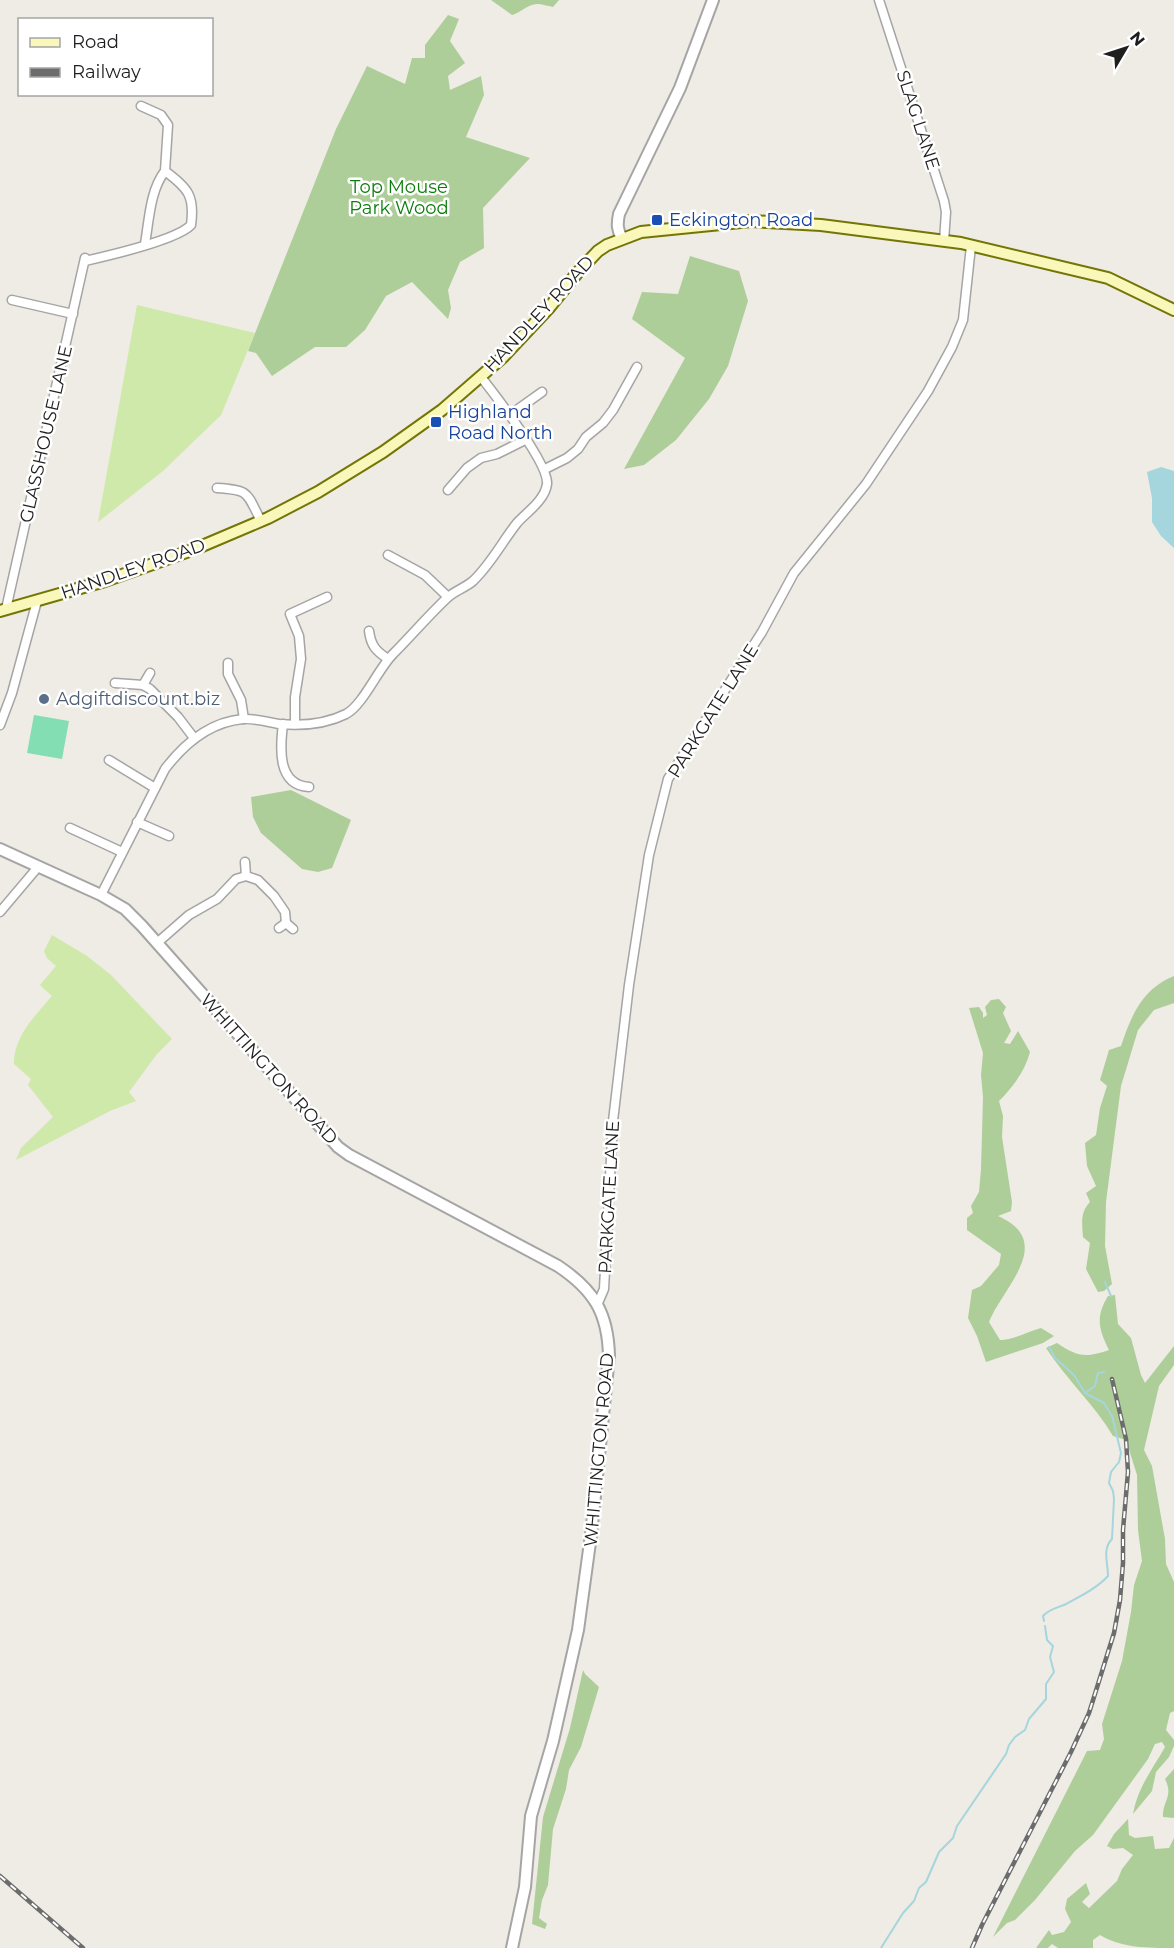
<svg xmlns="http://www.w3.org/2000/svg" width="1174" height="1948" font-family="Montserrat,sans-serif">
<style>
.grass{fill:#cfe9ab}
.forest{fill:#aece99}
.pitch{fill:#83deb3}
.water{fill:#a5d5dd}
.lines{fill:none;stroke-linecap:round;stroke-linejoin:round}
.stream{stroke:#a5d5dd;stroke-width:2}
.minor-casing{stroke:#a5a5a5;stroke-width:11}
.tertiary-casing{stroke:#a5a5a5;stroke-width:14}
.secondary-casing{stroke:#737605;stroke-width:14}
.minor{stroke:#fff;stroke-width:8}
.tertiary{stroke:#fff;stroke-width:10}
.secondary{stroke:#f9f7b9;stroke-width:10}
.rail-casing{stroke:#6c6c6c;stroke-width:4.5}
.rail{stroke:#fff;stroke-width:2;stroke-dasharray:7;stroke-linecap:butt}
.transit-dot{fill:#1a4fb4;stroke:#fff;stroke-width:2}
.service-dot{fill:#5c6f8a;stroke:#fff;stroke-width:2}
.labels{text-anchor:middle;stroke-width:5;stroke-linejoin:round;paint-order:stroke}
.street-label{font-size:18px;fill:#1e1e1e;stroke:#fff}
.park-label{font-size:18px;fill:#0c7d0c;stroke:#fff}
.transit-label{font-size:18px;fill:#164399;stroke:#fff;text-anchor:start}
.service-label{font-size:18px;fill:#4e5e75;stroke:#fff;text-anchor:start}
</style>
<rect width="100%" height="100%" fill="#efebe5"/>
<g class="grass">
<polygon points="137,305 255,333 221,415 163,471 98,522"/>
<path d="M 52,935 L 87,956 L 111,975 L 172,1039 L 157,1054 L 129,1092 L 136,1101 L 110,1111 L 16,1160 L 21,1148 L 53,1117 L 28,1085 L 31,1079 L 14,1064 C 13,1037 36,1015 52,996 L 40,985 L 56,966 L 47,958 L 44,951 Z"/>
</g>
<g class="forest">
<path d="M 491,0 L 559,0 L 553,7 C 548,6 542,4 537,4 C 528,4 520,13 512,15 Z"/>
<polygon points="448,15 459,19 450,41 465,63 448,76 450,90 481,76 484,95 466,137 530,158 483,208 484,248 460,262 448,290 451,308 448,319 412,282 386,296 365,330 346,347 315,347 272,376 256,353 248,351 336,129 367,66 405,84 412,58 425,58 425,45"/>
<polygon points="690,256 739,271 748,301 728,366 709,399 676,440 644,465 624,469 685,358 632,319 642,292 678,294"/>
<polygon points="291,790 351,820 332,868 318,872 302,869 261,833 253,817 251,797"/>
<path d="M 1174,976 L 1174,1003 L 1154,1010 L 1138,1030 L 1121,1086 L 1106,1202 L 1105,1246 L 1112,1284 L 1104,1291 L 1098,1292 L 1086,1269 L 1090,1243 L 1083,1237 C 1082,1224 1080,1212 1090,1202 L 1086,1193 L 1096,1186 L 1087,1166 L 1085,1143 L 1096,1135 L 1100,1108 L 1107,1086 L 1100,1080 L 1109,1050 L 1121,1046 C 1131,1016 1142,989 1174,976 Z"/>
<path d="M 999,999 L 1006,1007 L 1003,1013 L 1011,1031 L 1004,1043 L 1010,1044 L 1018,1031 L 1030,1052 C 1025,1071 1013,1087 999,1101 L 1003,1116 L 1002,1137 L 1012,1202 L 1011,1211 L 998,1216 C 1057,1242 1002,1288 989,1322 L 1000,1340 C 1013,1340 1027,1332 1041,1328 L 1054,1336 L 1043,1343 L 986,1362 L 977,1336 L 968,1318 L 972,1290 L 981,1286 L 999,1265 L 1001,1254 L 967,1230 L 967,1218 L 973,1213 L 971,1206 L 979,1192 L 981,1169 L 983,1097 L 981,1075 L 983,1053 L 969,1008 L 979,1007 L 983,1013 L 983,1018 L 987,1015 L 985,1007 L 991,1000 Z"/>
<path d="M 1115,1295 L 1118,1324 L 1131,1338 L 1141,1375 L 1145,1383 L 1174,1346 L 1174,1365 L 1159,1386 L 1144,1450 L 1152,1466 L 1165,1539 L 1166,1564 L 1174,1582 L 1174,1711 L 1170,1713 L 1166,1730 L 1174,1740 L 1174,1746 L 1169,1757 L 1156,1772 L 1152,1791 L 1133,1814 C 1138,1787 1152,1770 1165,1747 L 1162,1742 L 1155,1744 L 1148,1759 L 1093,1835 L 1075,1851 L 1035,1900 L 1015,1920 L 1007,1923 L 993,1937 L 1087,1751 L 1100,1750 L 1104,1739 L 1102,1724 L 1122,1661 L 1131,1612 L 1134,1585 L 1142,1561 L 1138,1530 L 1137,1475 L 1126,1440 L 1113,1436 C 1094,1404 1066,1379 1046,1348 L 1057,1343 C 1078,1357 1085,1358 1109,1350 C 1099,1330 1095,1317 1108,1296 Z"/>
<polygon points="583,1670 585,1674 599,1687 581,1747 569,1770 566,1789 553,1829 548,1885 542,1900 539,1918 547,1924 545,1929 532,1924 543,1817 570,1728"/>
<path d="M 1174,1769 L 1174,1818 L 1163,1817 C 1162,1801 1174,1797 1165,1779 Z"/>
<path d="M 1128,1819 L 1129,1835 L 1135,1838 L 1153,1836 L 1155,1849 L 1169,1848 L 1174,1838 L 1174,1948 C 1148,1948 1121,1948 1100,1935 L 1093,1940 L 1093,1948 L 1058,1948 L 1052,1944 L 1048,1948 L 1036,1948 L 1049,1930 L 1052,1935 L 1064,1932 L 1071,1922 L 1065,1909 L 1067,1899 L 1086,1883 L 1090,1894 L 1082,1902 L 1089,1908 L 1117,1881 L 1122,1869 L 1133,1855 L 1123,1848 L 1113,1849 L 1107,1846 L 1114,1834 Z"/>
</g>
<polygon class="pitch" points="34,715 69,721 62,759 27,753"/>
<polygon class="water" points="1161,467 1174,471 1174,548 1161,536 1152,522 1152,498 1147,472"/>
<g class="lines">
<g class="stream">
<polyline points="1105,1282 1111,1296"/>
<polyline points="1085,1393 1095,1386 1098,1373 1104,1372"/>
<path d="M 1044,1621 L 1043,1616 C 1048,1610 1056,1608 1064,1605 C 1079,1597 1096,1589 1108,1576 C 1108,1563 1102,1549 1112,1539 L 1114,1499 L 1113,1491 L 1109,1483 L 1111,1472 L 1119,1462 L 1121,1453 L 1112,1416 L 1104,1403 L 1085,1393 L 1074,1375 L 1055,1358 L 1049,1347"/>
<polyline points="881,1948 903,1913 914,1901 919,1888 926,1882 939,1852 953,1838 957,1826 1006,1754 1009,1745 1015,1737 1025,1730 1029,1719 1046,1699 1046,1684 1054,1672 1050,1657 1053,1646 1047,1640 1045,1626"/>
</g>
<g class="minor-casing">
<g id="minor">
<polyline points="879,0 944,201 946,212 944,241"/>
<path d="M 145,244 C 149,221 150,190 165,171"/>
<path d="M 85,261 C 107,256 177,240 191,225 C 195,196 188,188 165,171 L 168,125 L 161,115 L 141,106"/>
<polyline points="12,300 73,314"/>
<polyline points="511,414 542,392"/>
<polyline points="545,469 567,458 578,449 586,437 603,423 613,410 637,367"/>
<path d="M 217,488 C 250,490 246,492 261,521"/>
<polyline points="448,490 467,468 481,458 497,454 525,440"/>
<polyline points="388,555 425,575 448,597"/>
<polyline points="6,609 85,258"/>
<path d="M 369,631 C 371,646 376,651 388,659"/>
<polyline points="228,663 228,674 241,700 244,719"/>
<polyline points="115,683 143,685 150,689 178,717 194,738"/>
<polyline points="143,685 150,673"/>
<path d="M 283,724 C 280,748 277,785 309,787"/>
<polyline points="295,724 295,697 301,659 299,636 290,614 327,597"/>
<polyline points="0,725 12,693 37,601"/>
<polyline points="109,760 155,788"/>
<polyline points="137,822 169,836"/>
<polyline points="70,828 122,852"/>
<polyline points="245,862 246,876"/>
<path d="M 101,895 L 165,769 C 184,744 210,722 243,719 C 254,718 268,722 279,724 C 301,726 326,724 346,714 C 363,705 378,669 393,654 C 411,636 428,616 447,598 C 454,591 465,588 473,581 C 491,564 502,542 517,523 C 527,512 545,500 547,484 C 549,464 495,395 481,377"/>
<polyline points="0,912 38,867"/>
<polyline points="279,928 286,923 293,929"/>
<polyline points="157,943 189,915 217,899 236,879 246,876 258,880 274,896 285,912 286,923"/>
<polyline points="598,1303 604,1289 613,1121 629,985 649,855 668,779 762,632 794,573 866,484 928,391 952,347 963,320 971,246"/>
</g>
</g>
<g class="tertiary-casing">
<g id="tertiary">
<path d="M 622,238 C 617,230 617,224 619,214 L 680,88 L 713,0"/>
<path d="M 0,849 L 101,895 L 125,909 L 142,926 L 338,1147 L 349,1155 L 558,1266 C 594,1290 608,1313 609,1356 L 591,1535 L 578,1630 L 553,1741 L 531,1816 L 525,1887 L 512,1948"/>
</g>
</g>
<g class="secondary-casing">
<polyline id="secondary" points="0,611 105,581 195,549 268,518 318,492 383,452 442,410 503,357 548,309 578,272 598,251 607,245 641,232 751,221 821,225 961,243 1108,278 1174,310"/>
</g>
<use href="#minor" class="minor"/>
<use href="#tertiary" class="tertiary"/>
<use href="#secondary" class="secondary"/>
<g class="rail-casing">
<g id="rail">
<polyline points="0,1876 83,1948"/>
<polyline points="972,1948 982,1925 1071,1752 1089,1713 1114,1633 1120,1600 1123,1563 1123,1530 1128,1472 1126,1439 1112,1379"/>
</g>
</g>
<use href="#rail" class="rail"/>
</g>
<g class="transit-dot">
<rect x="651" y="214" width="12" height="12" rx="3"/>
<rect x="430" y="416" width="12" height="12" rx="3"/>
</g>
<circle class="service-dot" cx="44" cy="699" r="6"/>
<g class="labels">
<g class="street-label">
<text transform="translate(918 120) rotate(72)" y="6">SLAG LANE</text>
<text transform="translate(539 314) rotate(-47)" y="6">HANDLEY ROAD</text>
<text transform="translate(46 434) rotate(-77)" y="6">GLASSHOUSE LANE</text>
<text transform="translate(133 569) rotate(-19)" y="6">HANDLEY ROAD</text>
<text transform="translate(713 711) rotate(-58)" y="6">PARKGATE LANE</text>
<text transform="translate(269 1069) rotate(48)" y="6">WHITTINGTON ROAD</text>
<text transform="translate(609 1197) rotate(-87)" y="6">PARKGATE LANE</text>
<text transform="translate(599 1450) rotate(-85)" y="6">WHITTINGTON ROAD</text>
</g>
<g class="park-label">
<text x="399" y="193">Top Mouse<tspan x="399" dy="21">Park Wood</tspan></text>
</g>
<g class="transit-label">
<text x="669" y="226">Eckington Road</text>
<text x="448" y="418">Highland<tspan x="448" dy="21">Road North</tspan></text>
</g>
<g class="service-label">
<text x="56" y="705">Adgiftdiscount.biz</text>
</g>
</g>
<rect x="18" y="18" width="195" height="78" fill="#ffffff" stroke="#a5a5a5" stroke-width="1.5"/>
<rect x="30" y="38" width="30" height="9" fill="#f9f7b9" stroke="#a5a5a5" stroke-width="1.5"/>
<text x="72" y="48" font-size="18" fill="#1e1e1e">Road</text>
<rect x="30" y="68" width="30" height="9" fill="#6c6c6c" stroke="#a5a5a5" stroke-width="1.5"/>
<text x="72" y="78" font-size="18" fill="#1e1e1e">Railway</text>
<g transform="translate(1126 48) rotate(51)" stroke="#ffffff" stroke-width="4.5" paint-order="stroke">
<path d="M0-4.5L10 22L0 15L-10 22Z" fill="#1e1e1e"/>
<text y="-9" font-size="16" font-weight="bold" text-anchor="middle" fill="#1e1e1e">N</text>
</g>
</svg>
